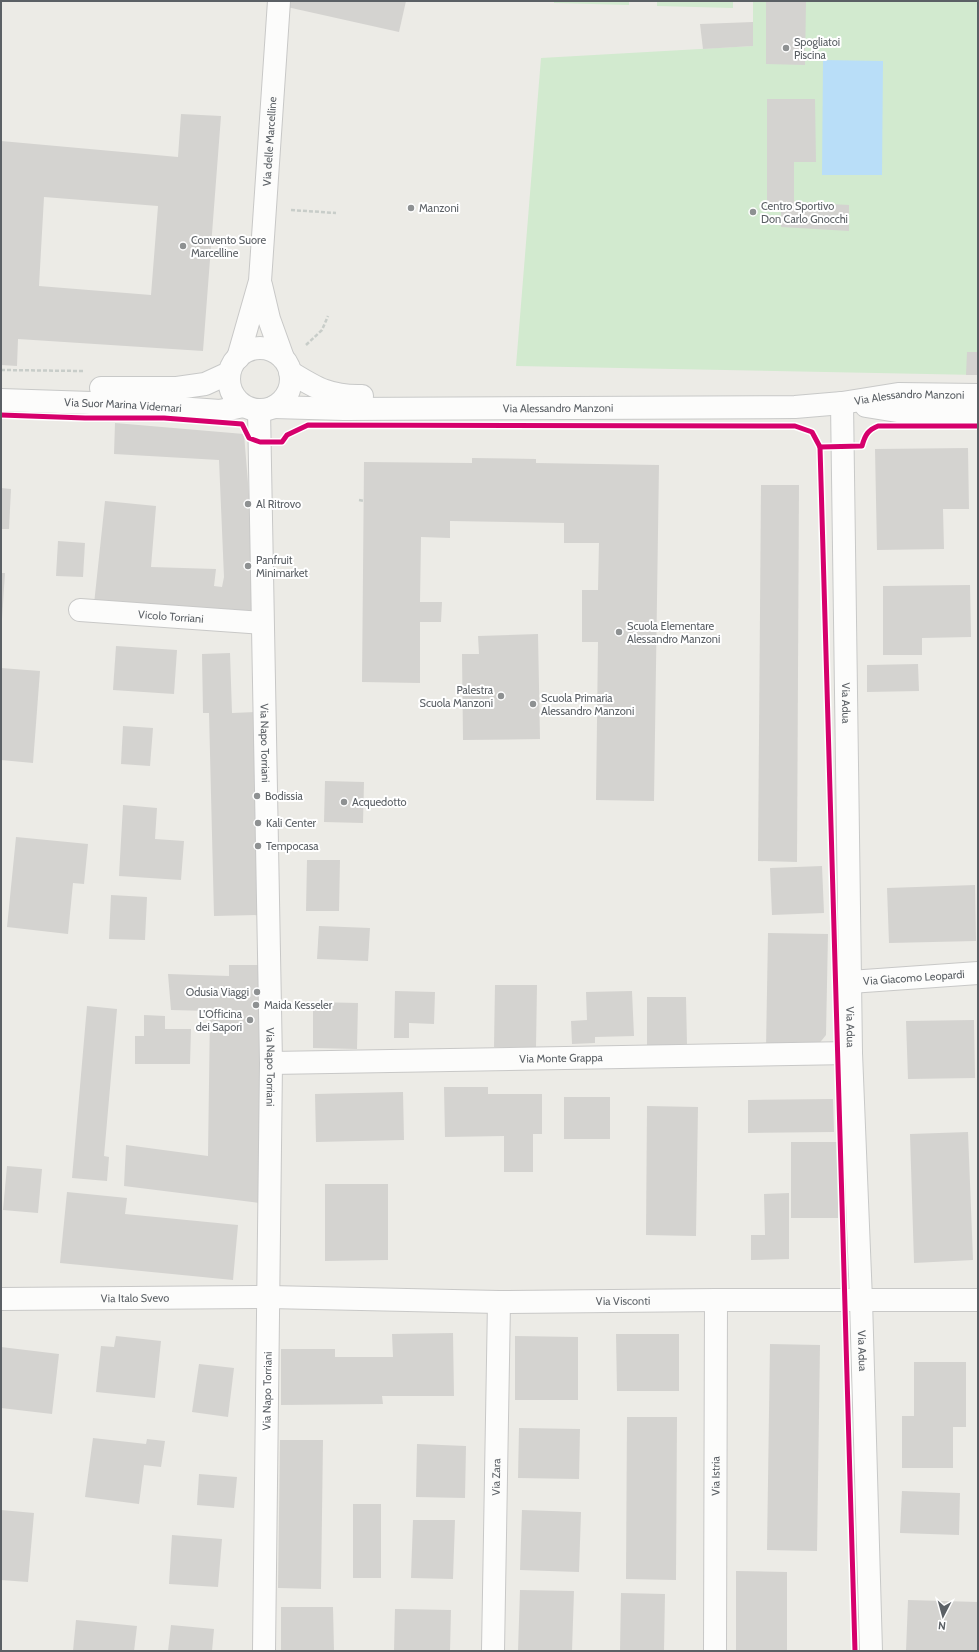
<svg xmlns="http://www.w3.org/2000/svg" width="979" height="1652" font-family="Cabin,sans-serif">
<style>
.green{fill:#d2eacf}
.water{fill:#b9def8}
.building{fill:#d4d3d0;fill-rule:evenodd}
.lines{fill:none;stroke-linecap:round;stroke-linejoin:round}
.street-casing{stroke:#c8c8c7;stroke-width:24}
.secondary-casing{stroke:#c8c9c8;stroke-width:24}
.path{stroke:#c8cdc9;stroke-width:2.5;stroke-dasharray:4 2;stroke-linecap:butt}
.street{stroke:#fcfcfb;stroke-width:22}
.secondary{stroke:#fcfcfb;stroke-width:22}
.cycleway-casing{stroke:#fff;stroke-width:8}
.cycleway{stroke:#d6006c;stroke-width:5}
.poi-dot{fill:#8e9192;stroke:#fff;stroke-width:1.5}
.labels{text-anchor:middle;stroke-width:4;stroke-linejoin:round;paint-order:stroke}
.poi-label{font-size:11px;fill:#5b6065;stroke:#fff;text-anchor:start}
.street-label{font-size:11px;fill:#5b6065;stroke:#fff}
</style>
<rect width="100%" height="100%" fill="#ecebe6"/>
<g class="green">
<polygon points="554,1 629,1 629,5 554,3"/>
<polygon points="657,1 733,1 733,8 657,6"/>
<polygon points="753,1 978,1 978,375 516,366 541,58 753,46"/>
</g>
<polygon class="water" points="823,60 883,61 882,175 822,175"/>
<g class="building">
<polygon points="288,1 406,1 399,32 287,7"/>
<polygon points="766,1 806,1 805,65 766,64"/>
<polygon points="753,22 753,46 703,49 700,24"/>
<polygon points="767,99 815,99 816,162 794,162 794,202 849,205 849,231 781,227 781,207 767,207"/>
<path d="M 181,114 L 221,116 L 203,351 L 18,339 L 17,366 L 1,365 L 1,141 L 178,157 ZM 44,197 L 158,206 L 151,295 L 39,286 Z"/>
<polygon points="967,352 978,352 978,375 966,375"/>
<polygon points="115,423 244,434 259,617 94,604 105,501 156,506 151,567 216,569 214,586 222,587 224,577 219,460 114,454"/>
<polygon points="968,448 969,509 943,509 944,549 877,550 875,449"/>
<polygon points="472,458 536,459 536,463 659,465 654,801 596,800 598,642 582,642 582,590 598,590 599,543 564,543 564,523 450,521 450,538 421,537 420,602 442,602 441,622 420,622 420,683 362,682 364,462 472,463"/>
<polygon points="761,485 799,485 797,862 758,861"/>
<polygon points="1,488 11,489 9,529 1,529"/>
<polygon points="58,541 85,543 83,577 56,576"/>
<polygon points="1,573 5,573 2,619 1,619"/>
<polygon points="970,585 971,637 922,638 922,655 883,655 883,586"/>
<polygon points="538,634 540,739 463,740 462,654 479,654 478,636"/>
<polygon points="116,646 177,650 174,694 113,690"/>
<polygon points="230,653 232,713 256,712 261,915 214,916 209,713 203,713 202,654"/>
<polygon points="918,664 919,691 867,692 867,665"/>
<polygon points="1,668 40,671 33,763 1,760"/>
<polygon points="123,726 153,728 150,766 121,764"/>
<polygon points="325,781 364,782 363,823 324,822"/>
<polygon points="123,805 157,808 155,839 184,841 181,880 119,876"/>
<polygon points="16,837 88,844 84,884 73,883 68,934 7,927"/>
<polygon points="307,860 340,860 339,911 306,911"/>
<polygon points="822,866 824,913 772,915 770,868"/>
<polygon points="975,885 976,941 889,943 887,888"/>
<polygon points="111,895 147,897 145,940 109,939"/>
<polygon points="319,926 370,928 368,961 317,959"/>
<polygon points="768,933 828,934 826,1035 813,1051 766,1049"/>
<polygon points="229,965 263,965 259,1203 124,1186 126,1145 208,1156 210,1011 171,1010 168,974 229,976"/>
<polygon points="495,985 537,985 536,1048 494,1047"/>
<polygon points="395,991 435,992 434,1024 409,1023 409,1038 394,1038"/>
<polygon points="632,991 634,1036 595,1037 595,1043 572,1044 571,1021 587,1020 586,992"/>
<polygon points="647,997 686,997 687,1045 647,1045"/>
<polygon points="313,1002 358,1003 357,1049 313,1048"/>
<polygon points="87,1006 117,1009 104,1156 109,1157 107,1181 72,1178"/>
<polygon points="144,1015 165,1016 165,1029 191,1029 190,1064 135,1064 135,1036 144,1036"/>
<polygon points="974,1020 975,1078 908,1079 906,1021"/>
<polygon points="444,1087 488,1087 488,1094 542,1094 542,1134 533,1134 533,1172 504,1172 504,1136 445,1137"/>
<polygon points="403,1092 404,1140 316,1142 315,1094"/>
<rect x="564" y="1097" width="46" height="42"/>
<polygon points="833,1099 834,1132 748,1133 748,1100"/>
<polygon points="647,1106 698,1107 696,1236 646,1235"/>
<polygon points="968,1132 973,1260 914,1263 910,1134"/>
<rect x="791" y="1142" width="47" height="76"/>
<polygon points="7,1166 42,1169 38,1213 3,1210"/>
<polygon points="325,1184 388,1184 388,1260 325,1261"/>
<polygon points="67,1192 127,1198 125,1214 238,1225 233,1280 60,1263"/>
<polygon points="789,1193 789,1259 751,1260 751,1235 765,1235 764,1194"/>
<polygon points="453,1333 454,1396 382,1396 383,1404 281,1405 281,1349 335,1349 335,1357 393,1357 392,1334"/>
<polygon points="616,1334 679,1334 679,1391 617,1391"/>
<polygon points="116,1336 161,1341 155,1398 96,1392 101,1346 114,1347"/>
<polygon points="515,1336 578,1337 578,1400 515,1400"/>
<polygon points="770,1344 820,1345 817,1551 767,1550"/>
<polygon points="1,1347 59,1354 52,1414 1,1408"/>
<polygon points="914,1362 966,1362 966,1427 953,1427 953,1468 902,1468 902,1416 914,1416"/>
<polygon points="199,1364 234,1368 228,1417 192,1412"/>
<polygon points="627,1417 677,1417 676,1580 626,1579"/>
<polygon points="519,1428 580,1429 579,1479 518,1478"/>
<polygon points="93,1438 146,1444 147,1439 165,1441 161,1467 144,1465 139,1504 85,1497"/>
<polygon points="280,1440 323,1440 321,1589 278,1588"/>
<polygon points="417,1444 466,1446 465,1498 416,1497"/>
<polygon points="199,1474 237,1477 234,1508 197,1505"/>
<polygon points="902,1491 960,1493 959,1535 900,1533"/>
<rect x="353" y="1504" width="28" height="74"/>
<polygon points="1,1510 34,1513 28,1582 1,1580"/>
<polygon points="522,1510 581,1512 579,1572 520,1570"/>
<polygon points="413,1520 455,1520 453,1579 411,1578"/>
<polygon points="172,1535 222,1539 218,1587 169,1584"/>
<polygon points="736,1571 787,1572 787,1651 736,1651"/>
<polygon points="520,1590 574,1591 572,1651 518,1651"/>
<polygon points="621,1593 665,1594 664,1651 620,1651"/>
<polygon points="908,1600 978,1602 978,1651 906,1651"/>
<polygon points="281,1607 333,1607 334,1651 281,1651"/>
<polygon points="395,1609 451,1610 450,1651 394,1651"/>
<polygon points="76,1620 137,1626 134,1651 73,1651"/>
<polygon points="171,1625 214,1629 212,1651 168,1651"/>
</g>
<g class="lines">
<g class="street-casing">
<g id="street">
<polyline points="261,285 269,319 283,358"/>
<path id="s1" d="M 238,358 L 260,281 L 279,1"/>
<path id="s2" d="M 259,410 L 271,1063 L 264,1651"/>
<path id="s3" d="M 80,610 L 262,623"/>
<path id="s4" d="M 850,982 L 978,973"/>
<path id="s5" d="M 271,1063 L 851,1053"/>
<path id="s6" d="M 1,1299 L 269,1297 L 499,1302 L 716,1300 L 978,1300"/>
<path id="s7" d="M 493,1651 L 499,1302"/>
<path id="s8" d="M 715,1651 L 716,1300"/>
</g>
</g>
<g class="secondary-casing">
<g id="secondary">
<circle cx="260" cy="379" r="31"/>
<path d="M 290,372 C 316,388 330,397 362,396"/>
<polyline points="101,388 177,388 205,384 229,373"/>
<path id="s9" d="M 1,400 L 121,404 L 220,411 L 243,406"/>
<path id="s10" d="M 842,403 L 851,1053 L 861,1300 L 871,1651"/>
<polyline points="866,406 897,411 978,411"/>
<path id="s11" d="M 274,407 L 344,409 L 795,407 L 842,403 L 898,394 L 978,395"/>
</g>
</g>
<g class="path">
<polyline points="291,210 336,213"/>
<polyline points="306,345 322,330 328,316"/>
<polyline points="1,370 83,371"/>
<polyline points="359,500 364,501"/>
</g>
<use href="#street" class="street"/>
<use href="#secondary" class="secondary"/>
<g class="cycleway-casing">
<g id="cycleway">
<path d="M 1,415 L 85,418 L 164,418 L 242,424 L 249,438 L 260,442 L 282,442 L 287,435 L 308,425 L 795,426 L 812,432 L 820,447 L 862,446 C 865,435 868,430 878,426 L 978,426"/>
<polyline points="820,447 855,1651"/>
</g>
</g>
<use href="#cycleway" class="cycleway"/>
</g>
<g class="poi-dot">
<circle cx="786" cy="48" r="4"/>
<circle cx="411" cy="208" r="4"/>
<circle cx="753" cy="212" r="4"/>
<circle cx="183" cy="246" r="4"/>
<circle cx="248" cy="504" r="4"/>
<circle cx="248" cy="566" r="4"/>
<circle cx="619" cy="632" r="4"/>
<circle cx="501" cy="696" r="4"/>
<circle cx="533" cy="704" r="4"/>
<circle cx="257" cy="796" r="4"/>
<circle cx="344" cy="802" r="4"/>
<circle cx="258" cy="823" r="4"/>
<circle cx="258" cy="846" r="4"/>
<circle cx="257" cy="992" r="4"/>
<circle cx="256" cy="1005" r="4"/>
<circle cx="250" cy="1020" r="4"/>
</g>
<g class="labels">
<g class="poi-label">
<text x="794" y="46">Spogliatoi<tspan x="794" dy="13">Piscina</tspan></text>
<text x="761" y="210">Centro Sportivo<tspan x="761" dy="13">Don Carlo Gnocchi</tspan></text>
<text x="419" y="212">Manzoni</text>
<text x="191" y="244">Convento Suore<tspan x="191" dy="13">Marcelline</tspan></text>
<text x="256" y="508">Al Ritrovo</text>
<text x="256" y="564">Panfruit<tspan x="256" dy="13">Minimarket</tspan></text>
<text x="627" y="630">Scuola Elementare<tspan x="627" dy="13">Alessandro Manzoni</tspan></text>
<text x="493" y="694" text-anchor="end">Palestra<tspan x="493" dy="13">Scuola Manzoni</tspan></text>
<text x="541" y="702">Scuola Primaria<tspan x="541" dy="13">Alessandro Manzoni</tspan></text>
<text x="265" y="800">Bodissia</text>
<text x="352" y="806">Acquedotto</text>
<text x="266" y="827">Kali Center</text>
<text x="266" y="850">Tempocasa</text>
<text x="249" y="996" text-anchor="end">Odusia Viaggi</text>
<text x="264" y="1009">Maida Kesseler</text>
<text x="242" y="1018" text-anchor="end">L'Officina<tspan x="242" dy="13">dei Sapori</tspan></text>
</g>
<g class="street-label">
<text dy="4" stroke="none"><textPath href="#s1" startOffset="220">Via delle Marcelline</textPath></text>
<text dy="4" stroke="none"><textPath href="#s11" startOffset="636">Via Alessandro Manzoni</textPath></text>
<text dy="4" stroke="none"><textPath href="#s9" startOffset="122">Via Suor Marina Videmari</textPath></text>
<text dy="4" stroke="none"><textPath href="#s11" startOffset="284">Via Alessandro Manzoni</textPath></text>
<text dy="4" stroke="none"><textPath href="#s3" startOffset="91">Vicolo Torriani</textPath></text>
<text dy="4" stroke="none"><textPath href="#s10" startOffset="300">Via Adua</textPath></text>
<text dy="4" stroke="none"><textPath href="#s2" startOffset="333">Via Napo Torriani</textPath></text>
<text dy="4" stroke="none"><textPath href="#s4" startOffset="64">Via Giacomo Leopardi</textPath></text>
<text dy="4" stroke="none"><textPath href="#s10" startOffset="624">Via Adua</textPath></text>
<text dy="4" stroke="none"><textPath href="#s5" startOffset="290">Via Monte Grappa</textPath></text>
<text dy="4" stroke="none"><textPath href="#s2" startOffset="657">Via Napo Torriani</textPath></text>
<text dy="4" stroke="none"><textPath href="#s6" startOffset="134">Via Italo Svevo</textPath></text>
<text dy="4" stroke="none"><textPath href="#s6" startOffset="622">Via Visconti</textPath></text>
<text dy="4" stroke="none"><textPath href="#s10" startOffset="948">Via Adua</textPath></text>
<text transform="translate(267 1391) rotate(-89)" y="4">Via Napo Torriani</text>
<text dy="4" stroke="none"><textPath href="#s8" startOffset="175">Via Istria</textPath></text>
<text dy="4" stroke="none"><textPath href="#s7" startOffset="174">Via Zara</textPath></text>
</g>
</g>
<rect width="979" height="1652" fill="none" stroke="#5b6065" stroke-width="4"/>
<g transform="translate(943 1616) rotate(186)" stroke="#ffffff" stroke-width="3" paint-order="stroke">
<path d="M0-3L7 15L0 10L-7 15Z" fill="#5b6065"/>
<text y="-6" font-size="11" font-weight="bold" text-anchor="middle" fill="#5b6065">N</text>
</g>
</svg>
